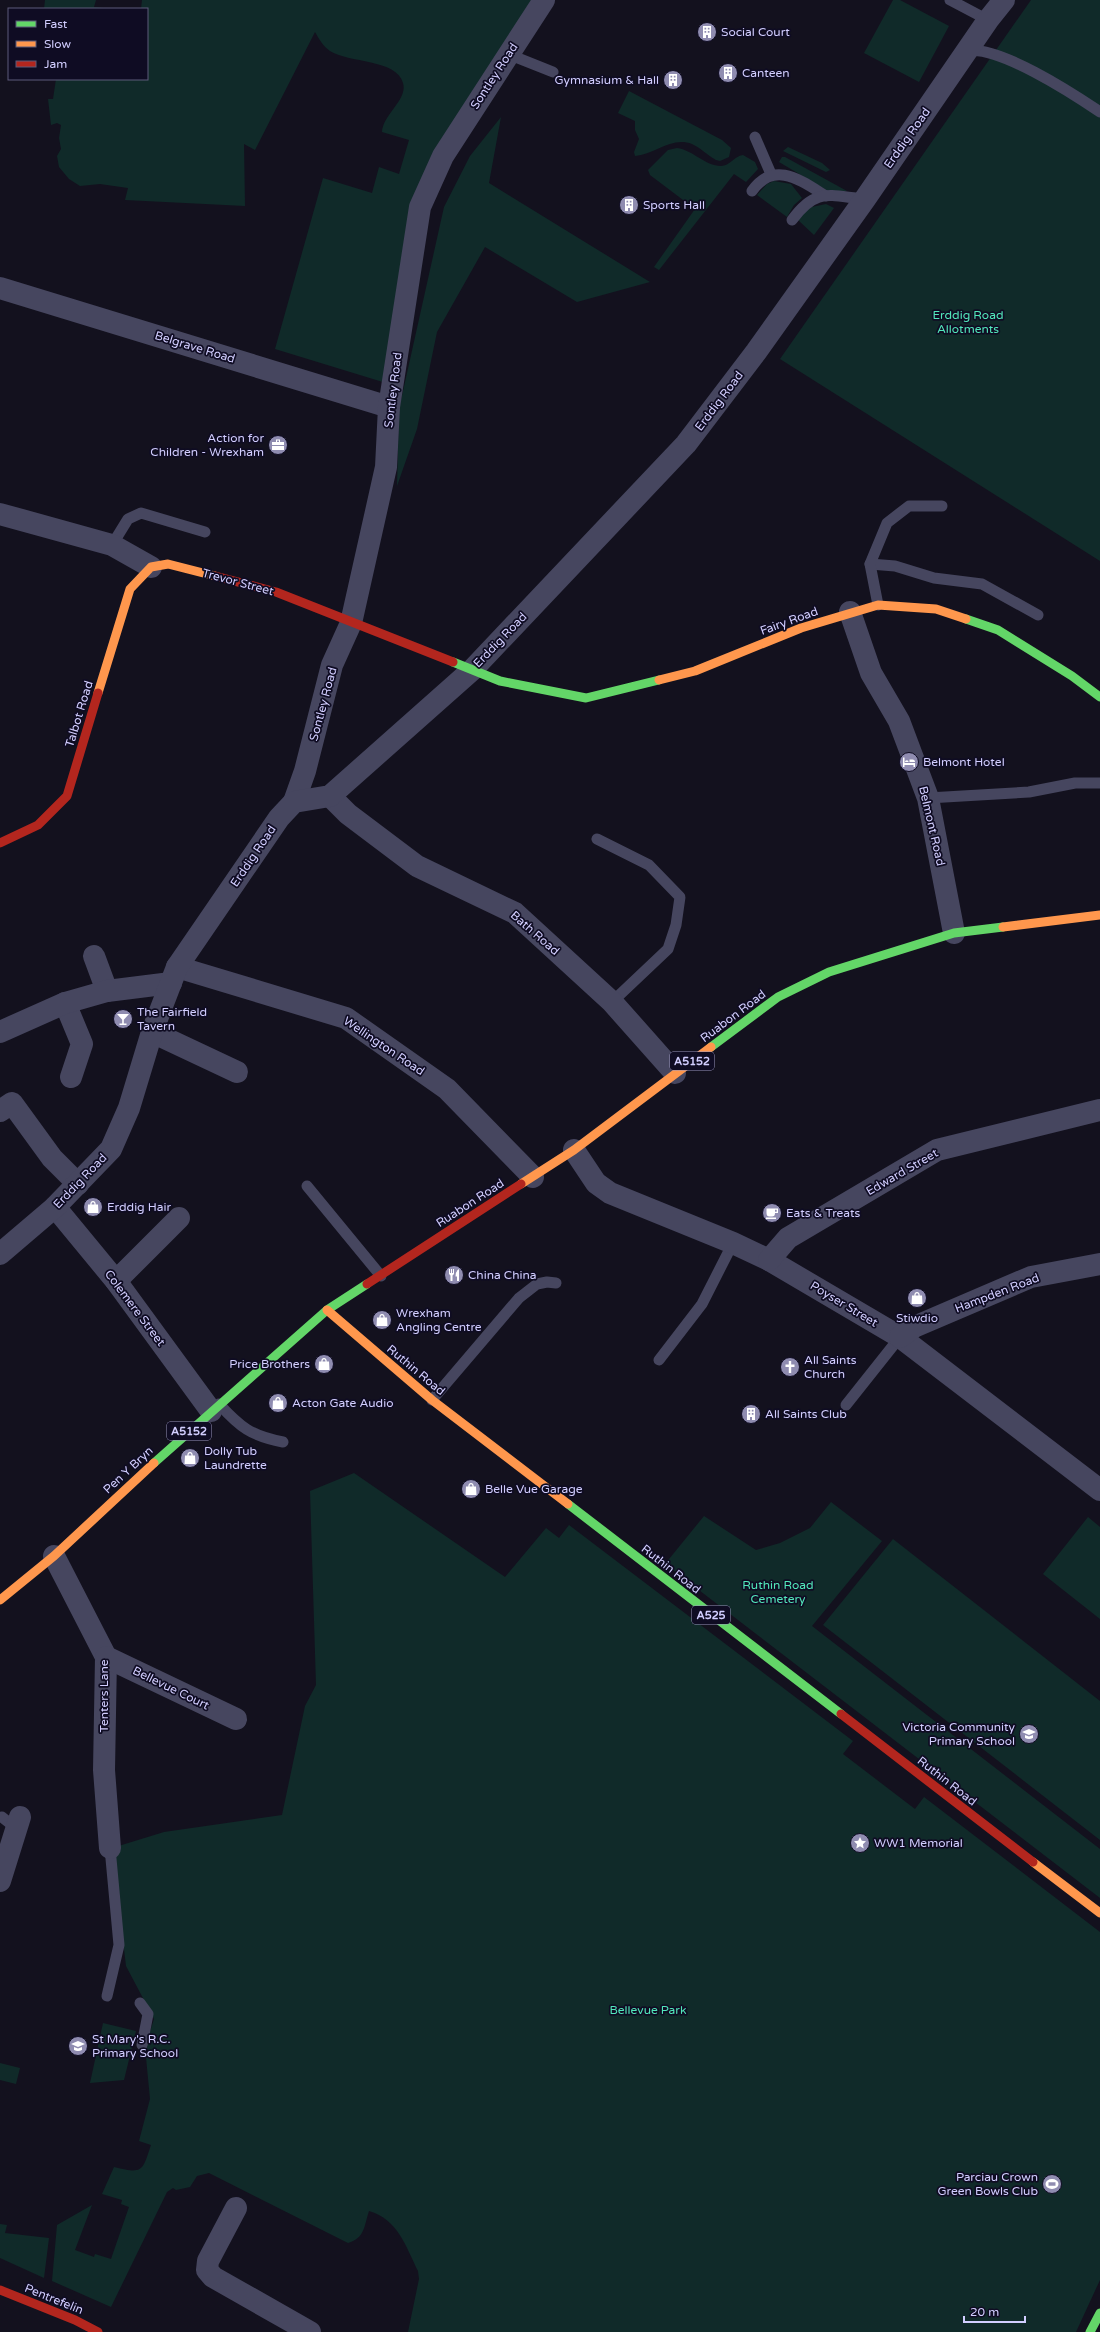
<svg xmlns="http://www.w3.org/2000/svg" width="1100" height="2332" font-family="'Varela Round',sans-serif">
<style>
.green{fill:#102a29}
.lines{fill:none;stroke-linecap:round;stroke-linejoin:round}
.lane{stroke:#46465f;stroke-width:11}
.street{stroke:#46465f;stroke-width:22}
.fast{stroke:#63d668;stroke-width:9}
.slow{stroke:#ff974d;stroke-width:9}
.jam{stroke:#b3261e;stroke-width:9}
.labels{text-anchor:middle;stroke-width:3.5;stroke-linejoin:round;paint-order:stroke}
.shield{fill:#0f0c23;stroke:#9894bd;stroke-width:1}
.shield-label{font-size:11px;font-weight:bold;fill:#d2ceff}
.poi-label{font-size:12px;fill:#d2ceff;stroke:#0f0c23;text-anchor:start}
.street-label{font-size:12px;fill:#d2ceff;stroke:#0f0c23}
.park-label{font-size:12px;fill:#52e7bb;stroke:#0f0c23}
</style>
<rect width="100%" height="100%" fill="#13111e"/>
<g class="green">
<polygon points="45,0 96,0 94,7 113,9 44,9"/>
<path d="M 142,0 L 532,0 L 441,151 L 386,383 L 275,349 L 323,178 L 372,193 L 379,167 L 399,174 L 409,140 L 382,132 C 383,114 408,100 403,83 C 397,59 348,63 330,51 C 323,46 319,39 315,32 L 255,150 L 244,144 L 245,206 L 125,200 L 128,188 L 100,184 L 80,186 L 69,179 L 59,167 L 57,156 L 61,149 L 59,138 L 61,125 L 57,123 L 51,125 L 48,99 L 53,99 L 56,79 L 147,79 L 147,9 L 141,9 Z"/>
<polygon points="893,0 900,0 949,26 919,82 864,53"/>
<polygon points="1031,0 1100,0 1100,561 780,359"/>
<path d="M 629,91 L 722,140 L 731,148 L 729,157 L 720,161 L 716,160 C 707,155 701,148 692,144 C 672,136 655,154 635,156 L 634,152 L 639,139 L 635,130 L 635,121 L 618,113 Z"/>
<polygon points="501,117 489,183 650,282 577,302 485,247 437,332 417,429 397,486 399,409 444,207 470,156"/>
<polygon points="788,147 822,163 830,170 826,172 783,151"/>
<path d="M 677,148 C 693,150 705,166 721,166 C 730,166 734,156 743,155 L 755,162 L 758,169 L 746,182 L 734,174 L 659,270 L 654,267 L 695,209 L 650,175 L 648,170 L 668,150 Z"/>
<polygon points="782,157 785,157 847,191 828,191 779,162"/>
<polygon points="774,181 791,184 802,198 794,205 787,217 757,195 767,184"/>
<polygon points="826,204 834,208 814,235 797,219 807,208"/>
<path d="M 354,1473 L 505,1577 L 546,1528 L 559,1538 L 569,1525 L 853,1741 L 843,1754 L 915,1809 L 924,1797 L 1100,1932 L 1100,2280 L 1076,2332 L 408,2332 L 419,2279 L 418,2271 C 406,2247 398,2219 369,2211 C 364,2226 365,2238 348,2243 L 209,2173 L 197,2176 L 190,2187 L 176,2190 L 173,2188 L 167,2192 L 111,2307 L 52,2281 L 57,2225 L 92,2205 L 75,2250 L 94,2257 L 95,2254 L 111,2259 L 129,2207 L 121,2204 L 122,2200 L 102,2194 L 114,2167 C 143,2174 142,2172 151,2145 L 139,2141 L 150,2099 L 145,2047 L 154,2019 L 126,1966 L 112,1848 L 164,1832 L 282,1815 L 305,1706 L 316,1685 L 310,1491 Z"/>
<polygon points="831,1502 882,1541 812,1626 1100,1849 1100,1898 665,1564 704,1516 756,1550 780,1543 810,1528"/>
<polygon points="1088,1517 1100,1527 1100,1619 1043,1574"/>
<polygon points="893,1539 1100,1701 1100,1840 823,1625"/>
<polygon points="103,2023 136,2031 124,2080 90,2083"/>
<polygon points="0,2063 20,2068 16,2084 0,2080"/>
<polygon points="0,2224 7,2225 5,2233 49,2238 44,2278 0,2258"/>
</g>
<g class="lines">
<g class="lane">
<polyline points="950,0 988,20"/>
<path d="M 967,51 C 998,45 1072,93 1100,112"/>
<polyline points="508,54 553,72"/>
<polyline points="755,137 771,174"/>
<path d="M 752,191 C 774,160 800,180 826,196"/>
<path d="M 792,220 C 816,187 829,196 865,199"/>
<polyline points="112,545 128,519 141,513 205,532"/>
<polyline points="870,564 895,566 934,578 982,584 1038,615"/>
<polyline points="878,605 870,564 887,523 909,506 942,506"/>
<polyline points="928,798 1029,792 1075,783 1100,783"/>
<polyline points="597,839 649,865 680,897 676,925 668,949 612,1002"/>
<polyline points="307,1186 381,1276"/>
<polyline points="659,1360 702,1304 733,1243"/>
<polyline points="432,1400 519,1298 537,1284 547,1282 556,1283"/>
<path d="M 219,1404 C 240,1427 251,1436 283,1442"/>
<polyline points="846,1405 900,1337"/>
<polyline points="2,1817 17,1829"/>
<polyline points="107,1996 119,1945 110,1848"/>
<polyline points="140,2003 148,2014 142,2045"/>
</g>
<g class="street">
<polyline points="0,288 389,407"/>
<polyline points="0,514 112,545 151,567"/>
<polyline points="850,612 871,673 899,721 928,798 954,933"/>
<polyline points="330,796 348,814 417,866 515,913 612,1002 675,1073"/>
<polyline points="294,802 305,771 332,665 351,623 386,467 389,407 420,207 443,156 544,0"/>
<polyline points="94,956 107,991"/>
<polyline points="177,967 346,1018 447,1089 533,1177"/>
<polyline points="65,1003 82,1044 71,1077"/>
<polyline points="0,1032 65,1003 107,991 171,983"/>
<polyline points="152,1032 237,1072"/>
<polyline points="0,1111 12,1103 52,1158 78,1184"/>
<polyline points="574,1150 596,1183 610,1193 733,1243 769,1260 900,1337 1100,1490"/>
<polyline points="55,1207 116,1281 211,1411"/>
<polyline points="0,1254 55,1207 111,1149 129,1108 152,1032 177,967 279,818 294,802 330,796 472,670 686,444 756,352 865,199 988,20 1004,0"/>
<polyline points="769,1260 788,1238 937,1150 1100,1110"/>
<polyline points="116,1281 179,1218"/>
<polyline points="900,1337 914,1327 1031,1277 1100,1264"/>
<polyline points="54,1556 106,1657 104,1770 110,1848"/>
<polyline points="106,1657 236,1719"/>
<polyline points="0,1881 20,1817"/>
<polyline points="236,2208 208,2261 207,2270 213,2277 310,2332"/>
</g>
<g class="fast">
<polyline points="966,619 998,630 1072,676 1100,697"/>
<polyline points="453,662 500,681 586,698 659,680"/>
<polyline points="711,1047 778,997 829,972 954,933 1003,927"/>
<polyline points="154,1463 327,1310 367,1284"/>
<polyline points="568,1504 841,1714"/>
<polyline points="1090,2332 1100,2313"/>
</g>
<g class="slow">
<polyline points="659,680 695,671 801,628 878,605 936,609 966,619"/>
<polyline points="98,693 130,589 151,567 168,564 215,576"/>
<polyline points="1003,927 1100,915"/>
<polyline points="521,1184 574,1150 711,1047"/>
<polyline points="327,1310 432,1400 568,1504"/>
<polyline points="0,1600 54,1556 154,1463"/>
<polyline points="1033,1862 1100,1913"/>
</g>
<g class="jam">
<polyline points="215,576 276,592 453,662"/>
<polyline points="0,843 38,825 67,796 98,693"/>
<polyline points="367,1284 521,1184"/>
<polyline points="841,1714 1033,1862"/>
<polyline points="0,2290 75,2320 98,2332"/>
</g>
</g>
<defs>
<g id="building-disc" transform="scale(1)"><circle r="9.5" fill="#8f8cb0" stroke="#0f0c23"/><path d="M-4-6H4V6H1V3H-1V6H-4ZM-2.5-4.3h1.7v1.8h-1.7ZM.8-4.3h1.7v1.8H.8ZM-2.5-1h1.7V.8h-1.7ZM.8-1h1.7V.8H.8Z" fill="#fff"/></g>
<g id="office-disc" transform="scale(1)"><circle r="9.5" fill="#8f8cb0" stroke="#0f0c23"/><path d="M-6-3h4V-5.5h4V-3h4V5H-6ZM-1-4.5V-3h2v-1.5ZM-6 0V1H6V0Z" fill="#fff"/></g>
<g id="hotel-disc" transform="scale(1)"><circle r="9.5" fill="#8f8cb0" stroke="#0f0c23"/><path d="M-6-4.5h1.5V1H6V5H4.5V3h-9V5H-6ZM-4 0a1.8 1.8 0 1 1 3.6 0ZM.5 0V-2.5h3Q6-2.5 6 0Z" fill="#fff"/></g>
<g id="bar-disc" transform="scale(1)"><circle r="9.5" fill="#8f8cb0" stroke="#0f0c23"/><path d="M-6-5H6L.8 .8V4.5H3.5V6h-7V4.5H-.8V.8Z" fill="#fff"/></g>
<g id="shop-disc" transform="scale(1)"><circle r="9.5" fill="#8f8cb0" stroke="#0f0c23"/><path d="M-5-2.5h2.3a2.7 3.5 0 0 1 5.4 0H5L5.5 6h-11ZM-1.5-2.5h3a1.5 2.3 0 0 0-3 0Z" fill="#fff"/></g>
<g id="cafe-disc" transform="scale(1)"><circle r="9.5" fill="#8f8cb0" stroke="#0f0c23"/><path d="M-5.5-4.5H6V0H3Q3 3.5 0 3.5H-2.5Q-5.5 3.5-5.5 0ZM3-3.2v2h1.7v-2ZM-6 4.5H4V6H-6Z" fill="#fff"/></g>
<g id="restaurant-disc" transform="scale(1)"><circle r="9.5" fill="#8f8cb0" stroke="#0f0c23"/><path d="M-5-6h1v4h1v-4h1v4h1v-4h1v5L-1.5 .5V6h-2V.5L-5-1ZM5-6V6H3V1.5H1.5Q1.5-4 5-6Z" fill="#fff"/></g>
<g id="church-disc" transform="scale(1)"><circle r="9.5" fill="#8f8cb0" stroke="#0f0c23"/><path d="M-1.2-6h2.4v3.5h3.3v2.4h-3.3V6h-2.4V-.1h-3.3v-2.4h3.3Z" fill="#fff"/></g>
<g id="school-disc" transform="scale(1)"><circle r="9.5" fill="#8f8cb0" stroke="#0f0c23"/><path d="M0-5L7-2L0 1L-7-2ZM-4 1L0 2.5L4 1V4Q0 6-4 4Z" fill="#fff"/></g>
<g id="sight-disc" transform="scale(1)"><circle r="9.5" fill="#8f8cb0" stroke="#0f0c23"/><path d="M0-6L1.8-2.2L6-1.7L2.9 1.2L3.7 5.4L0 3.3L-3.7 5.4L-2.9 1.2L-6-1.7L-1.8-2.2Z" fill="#fff"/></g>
<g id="stadium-disc" transform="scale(1)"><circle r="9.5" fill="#8f8cb0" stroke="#0f0c23"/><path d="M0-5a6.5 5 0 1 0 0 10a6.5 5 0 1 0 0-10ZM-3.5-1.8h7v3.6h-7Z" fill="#fff"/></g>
</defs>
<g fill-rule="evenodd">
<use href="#building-disc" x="707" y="32"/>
<use href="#building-disc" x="728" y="73"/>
<use href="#building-disc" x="673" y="80"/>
<use href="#building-disc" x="629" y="205"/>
<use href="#office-disc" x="278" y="445"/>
<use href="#hotel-disc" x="909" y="762"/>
<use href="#bar-disc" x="123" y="1019"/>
<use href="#shop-disc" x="93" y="1207"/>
<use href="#cafe-disc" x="772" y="1213"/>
<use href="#restaurant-disc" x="454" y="1275"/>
<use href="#shop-disc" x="917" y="1298"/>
<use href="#shop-disc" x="382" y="1320"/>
<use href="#shop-disc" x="324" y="1364"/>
<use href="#church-disc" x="790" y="1367"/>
<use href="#shop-disc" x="278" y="1403"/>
<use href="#building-disc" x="751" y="1414"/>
<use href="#shop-disc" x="190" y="1458"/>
<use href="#shop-disc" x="471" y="1489"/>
<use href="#school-disc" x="1029" y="1734"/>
<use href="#sight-disc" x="860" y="1843"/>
<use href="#school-disc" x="78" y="2046"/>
<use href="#stadium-disc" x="1052" y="2184"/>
</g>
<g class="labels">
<g class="shield">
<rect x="670" y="1052" width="44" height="18" rx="3"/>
<rect x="167" y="1422" width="44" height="18" rx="3"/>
<rect x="692" y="1606" width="38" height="18" rx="3"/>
</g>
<g class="shield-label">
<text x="692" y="1065">A5152</text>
<text x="189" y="1435">A5152</text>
<text x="711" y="1619">A525</text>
</g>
<g class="poi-label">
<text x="721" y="36">Social Court</text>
<text x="742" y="77">Canteen</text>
<text x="659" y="84" text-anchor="end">Gymnasium &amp; Hall</text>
<text x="643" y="209">Sports Hall</text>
<text x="264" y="442" text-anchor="end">Action for<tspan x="264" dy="14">Children - Wrexham</tspan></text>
<text x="923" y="766">Belmont Hotel</text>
<text x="137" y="1016">The Fairfield<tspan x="137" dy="14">Tavern</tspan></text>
<text x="107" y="1211">Erddig Hair</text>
<text x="786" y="1217">Eats &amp; Treats</text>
<text x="468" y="1279">China China</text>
<text x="396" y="1317">Wrexham<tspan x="396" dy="14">Angling Centre</tspan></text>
<text x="917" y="1322" text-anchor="middle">Stiwdio</text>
<text x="804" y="1364">All Saints<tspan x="804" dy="14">Church</tspan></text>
<text x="310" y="1368" text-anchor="end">Price Brothers</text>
<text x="292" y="1407">Acton Gate Audio</text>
<text x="765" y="1418">All Saints Club</text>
<text x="204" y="1455">Dolly Tub<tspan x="204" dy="14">Laundrette</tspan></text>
<text x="485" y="1493">Belle Vue Garage</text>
<text x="1015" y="1731" text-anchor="end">Victoria Community<tspan x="1015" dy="14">Primary School</tspan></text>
<text x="874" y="1847">WW1 Memorial</text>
<text x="92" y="2043">St Mary's R.C.<tspan x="92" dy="14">Primary School</tspan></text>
<text x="1038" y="2181" text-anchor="end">Parciau Crown<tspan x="1038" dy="14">Green Bowls Club</tspan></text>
</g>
<g class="street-label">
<text transform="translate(494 76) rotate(-57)" y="4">Sontley Road</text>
<text transform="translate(907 138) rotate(-55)" y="4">Erddig Road</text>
<text transform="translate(195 347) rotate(17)" y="4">Belgrave Road</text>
<text transform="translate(393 390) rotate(-83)" y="4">Sontley Road</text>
<text transform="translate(719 401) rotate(-53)" y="4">Erddig Road</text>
<text transform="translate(238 582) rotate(15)" y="4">Trevor Street</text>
<text transform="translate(789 621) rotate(-20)" y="4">Fairy Road</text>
<text transform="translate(500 640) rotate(-46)" y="4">Erddig Road</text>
<text transform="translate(323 704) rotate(-75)" y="4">Sontley Road</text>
<text transform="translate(79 714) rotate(-73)" y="4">Talbot Road</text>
<text transform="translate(932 826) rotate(77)" y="4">Belmont Road</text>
<text transform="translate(253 856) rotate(-56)" y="4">Erddig Road</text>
<text transform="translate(535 933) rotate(41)" y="4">Bath Road</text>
<text transform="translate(733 1016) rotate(-37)" y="4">Ruabon Road</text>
<text transform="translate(384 1046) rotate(34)" y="4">Wellington Road</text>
<text transform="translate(902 1172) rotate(-30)" y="4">Edward Street</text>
<text transform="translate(80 1181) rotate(-46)" y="4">Erddig Road</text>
<text transform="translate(470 1203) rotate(-33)" y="4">Ruabon Road</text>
<text transform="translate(997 1293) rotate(-21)" y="4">Hampden Road</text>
<text transform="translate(844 1304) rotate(31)" y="4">Poyser Street</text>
<text transform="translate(135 1308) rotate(53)" y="4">Colemere Street</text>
<text transform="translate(416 1370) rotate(40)" y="4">Ruthin Road</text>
<text transform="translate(128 1470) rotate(-43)" y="4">Pen Y Bryn</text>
<text transform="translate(671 1569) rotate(38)" y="4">Ruthin Road</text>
<text transform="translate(171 1688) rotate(26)" y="4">Bellevue Court</text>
<text transform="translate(104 1696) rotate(-90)" y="4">Tenters Lane</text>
<text transform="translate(947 1781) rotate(38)" y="4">Ruthin Road</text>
<text transform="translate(54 2299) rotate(22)" y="4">Pentrefelin</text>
</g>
<g class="park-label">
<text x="968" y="319">Erddig Road<tspan x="968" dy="14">Allotments</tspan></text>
<text x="778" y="1589">Ruthin Road<tspan x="778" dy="14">Cemetery</tspan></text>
<text x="648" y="2014">Bellevue Park</text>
</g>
</g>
<rect x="8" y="8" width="140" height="72" fill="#0f0c23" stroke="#5d5a7b"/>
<rect x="16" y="21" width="20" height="6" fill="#63d668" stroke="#5d5a7b"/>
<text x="44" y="28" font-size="12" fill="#d2ceff">Fast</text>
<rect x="16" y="41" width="20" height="6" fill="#ff974d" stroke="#5d5a7b"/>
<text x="44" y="48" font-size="12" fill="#d2ceff">Slow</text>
<rect x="16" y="61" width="20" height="6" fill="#b3261e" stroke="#5d5a7b"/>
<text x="44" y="68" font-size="12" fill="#d2ceff">Jam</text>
<path d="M964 2316v6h61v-6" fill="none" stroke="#d2ceff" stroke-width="2"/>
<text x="970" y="2316" font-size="12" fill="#d2ceff" stroke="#0f0c23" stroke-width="3" paint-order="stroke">20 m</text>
</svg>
